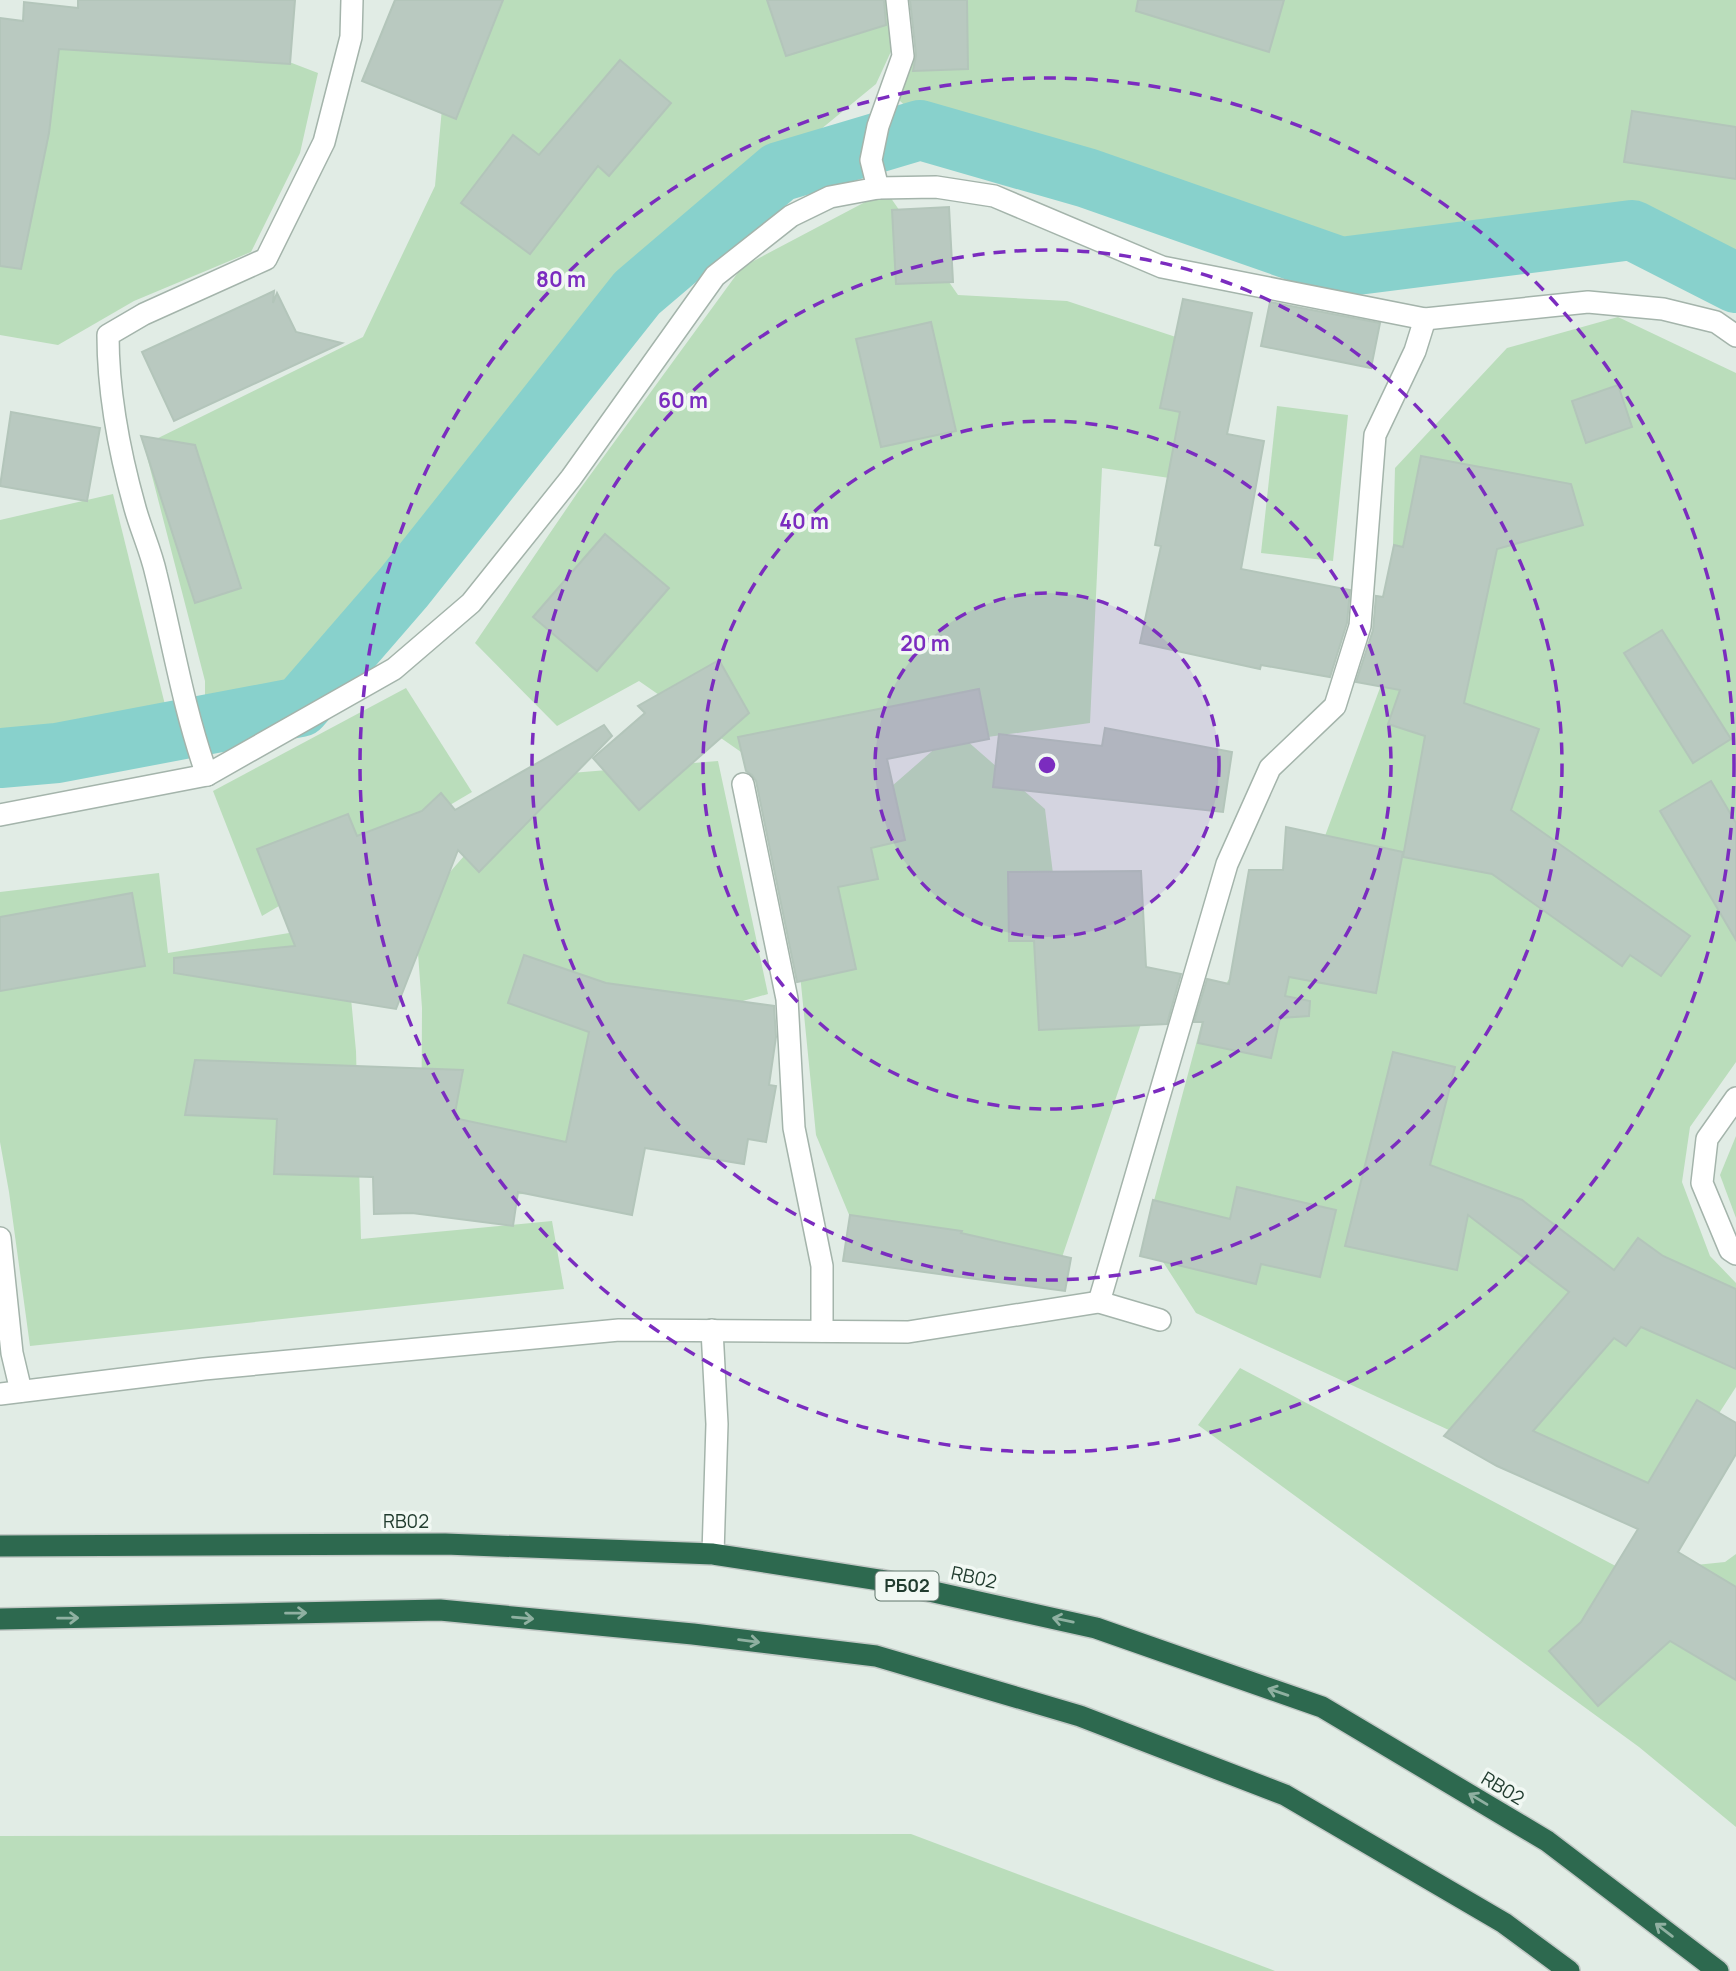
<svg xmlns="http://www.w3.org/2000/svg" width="1736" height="1971" font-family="Manrope,sans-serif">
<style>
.green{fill:#baddbb}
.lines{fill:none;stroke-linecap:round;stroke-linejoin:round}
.canal{stroke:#88d1cc;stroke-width:60}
.building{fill:#b9c9c0;stroke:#b3c5ba;stroke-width:2}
.lane-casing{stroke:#a4b4ab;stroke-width:24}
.street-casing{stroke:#a4b4ab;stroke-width:24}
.highway-casing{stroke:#c1c8c5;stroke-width:24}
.lane{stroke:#fff;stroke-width:21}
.street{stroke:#fff;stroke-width:21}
.highway{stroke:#2d694f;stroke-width:21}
.oneway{stroke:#8fb0a1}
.ring{fill:none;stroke:#7b2cbf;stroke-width:3.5;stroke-dasharray:12 9}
.labels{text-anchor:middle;stroke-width:7;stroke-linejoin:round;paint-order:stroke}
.shield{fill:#f1f8f3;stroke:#5f746a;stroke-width:2}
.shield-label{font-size:18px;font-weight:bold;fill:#213c2f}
.street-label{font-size:19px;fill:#213c2f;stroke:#f1f8f3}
.centre{fill:#7b2cbf;stroke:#f1f8f3;stroke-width:3.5}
.ring-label{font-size:21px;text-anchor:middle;font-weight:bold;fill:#7b2cbf;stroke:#f1f8f3;stroke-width:7;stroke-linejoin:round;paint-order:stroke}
</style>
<rect width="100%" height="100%" fill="#e1ece5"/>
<g class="green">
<polygon points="459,0 891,0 894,45 876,84 626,289 395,584 269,694 205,709 205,681 144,445 363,337 435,186 448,41"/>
<polygon points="921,0 1736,0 1736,274 1636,222 1495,253 1343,261 1090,168 918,118 899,100 921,33"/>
<polygon points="213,33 318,73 300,153 251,252 134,301 58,345 0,335 0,191 43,45"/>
<polygon points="886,191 958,295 1067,301 1194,343 1183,480 1102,468 1090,723 966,740 1045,809 1064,963 1143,1018 1055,1278 862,1246 816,1135 800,974 829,841 939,745 764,768 639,681 557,726 475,643 580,489 742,267"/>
<polygon points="1618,317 1736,373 1736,1062 1690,1127 1682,1182 1710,1256 1736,1283 1736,1387 1707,1432 1637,1517 1196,1313 1145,1234 1203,1018 1325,836 1390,661 1395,468 1507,348"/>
<polygon points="1277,406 1348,415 1333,561 1261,553"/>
<polygon points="113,494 168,717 58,743 0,748 0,520"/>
<polygon points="406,688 472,792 262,916 213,791"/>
<polygon points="718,761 768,994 668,1022 624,1193 421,1195 422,1008 415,912 534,776"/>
<polygon points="159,873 168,953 344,924 356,1051 361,1239 552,1221 564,1289 30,1346 9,1192 0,1142 0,892"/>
<polygon points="1736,1136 1736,1218 1720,1175"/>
<polygon points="1240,1368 1627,1572 1725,1562 1736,1554 1736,1827 1639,1747 1198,1425"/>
<polygon points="911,1834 1275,1971 0,1971 0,1836"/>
</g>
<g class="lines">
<polyline class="canal" points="0,758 57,753 300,707 404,587 637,293 779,172 920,130 1087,178 1341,267 1632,230 1736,283"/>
</g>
<g class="building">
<polygon points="78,0 295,0 290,64 59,49 49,133 21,269 0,266 0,18 23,21 24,2 78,8"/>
<polygon points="395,0 503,0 456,119 362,81"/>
<polygon points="767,0 884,0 886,25 786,56"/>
<polygon points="910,0 967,0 968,69 913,71 916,55"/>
<polygon points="1138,0 1284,0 1269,52 1136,11"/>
<polygon points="620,60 671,103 609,176 598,166 530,254 461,203 513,135 539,155"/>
<polygon points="1632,111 1736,127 1736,179 1624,162"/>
<polygon points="949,207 953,282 896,284 892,210"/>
<polygon points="274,291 273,303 277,293 296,332 342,343 174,421 142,352"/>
<polygon points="1183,299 1252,313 1227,434 1264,441 1241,569 1350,590 1347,623 1330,677 1261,665 1260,669 1140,643 1161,546 1155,545 1180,412 1160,408"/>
<polygon points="1270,302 1380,323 1371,368 1261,346"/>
<polygon points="931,322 956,431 881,447 856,339"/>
<polygon points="1618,385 1632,427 1586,443 1572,401"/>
<polygon points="11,412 100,428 87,501 0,486"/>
<polygon points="141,436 195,445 241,588 195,603"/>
<polygon points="1421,456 1571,484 1583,525 1497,549 1464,703 1539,729 1511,810 1690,936 1661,976 1630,955 1622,966 1492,874 1403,857 1425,736 1388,724 1400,690 1356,682 1373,630 1376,596 1383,597 1394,545 1403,547"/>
<polygon points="605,534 669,588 597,671 533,617"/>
<polygon points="1662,630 1731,739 1693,763 1624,653"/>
<polygon points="719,660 749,713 639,810 593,758 645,713 638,706"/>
<polygon points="979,689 989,739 887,759 905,840 871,848 878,879 838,887 856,969 797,982 756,781 752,775 746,771 738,737"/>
<polygon points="604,725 612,736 479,872 458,850 396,1009 174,973 174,958 295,946 257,849 348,814 357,836 422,811 441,793 455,810"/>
<polygon points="1105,728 1232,752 1223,812 993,787 999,734 1102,746"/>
<polygon points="1711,781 1736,823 1736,940 1660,811"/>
<polygon points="1286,827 1403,852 1376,993 1289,977 1285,996 1310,1001 1309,1016 1280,1018 1271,1058 1198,1043 1203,1022 1194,1022 1207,979 1229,984 1249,870 1283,870"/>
<polygon points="1141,871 1146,967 1181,974 1167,1024 1039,1030 1034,941 1009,941 1008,872"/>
<polygon points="132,893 145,966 0,991 0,917"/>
<polygon points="524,955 606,983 774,1006 776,1037 769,1085 776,1086 766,1142 748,1139 744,1164 645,1148 632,1215 518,1192 513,1226 412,1213 374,1214 373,1177 274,1174 277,1119 185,1115 195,1060 463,1070 454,1118 566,1142 589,1032 508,1003"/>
<polygon points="1393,1052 1455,1067 1430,1165 1522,1200 1614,1270 1638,1238 1663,1256 1736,1289 1736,1369 1641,1327 1626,1346 1614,1338 1533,1431 1648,1483 1697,1400 1736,1423 1736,1454 1678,1552 1736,1587 1736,1680 1670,1641 1598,1706 1549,1651 1581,1622 1638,1529 1497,1466 1444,1436 1569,1292 1468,1215 1457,1270 1345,1246"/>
<polygon points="1237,1187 1336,1210 1320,1277 1261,1264 1256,1284 1140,1256 1153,1200 1230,1219"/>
<polygon points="850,1215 962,1231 961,1233 1071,1258 1065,1291 843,1261"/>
</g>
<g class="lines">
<g class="lane-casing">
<g id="lane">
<polyline points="878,188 871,160 878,126 903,56 897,0"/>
<path d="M 207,775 C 183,707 173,643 156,574 C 151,551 141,530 135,508 C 119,451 108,395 108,335 L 144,314 L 266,259 L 324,142 L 351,37 L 352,0"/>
<polyline points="743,784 787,999 794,1128 822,1266 822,1331"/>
<polyline points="1736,1098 1707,1139 1702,1183 1730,1250 1736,1254"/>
<polyline points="0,1238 12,1353 21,1391"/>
<polyline points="1099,1302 1227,864 1270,768 1335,706 1360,626 1375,435 1415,351 1425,319"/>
<polyline points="712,1330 717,1424 713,1554"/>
<polyline points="0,1394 204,1369 619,1330 908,1332 1099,1302 1160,1320"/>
</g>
</g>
<g class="street-casing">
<polyline id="street" points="0,815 207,775 394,669 471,603 571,478 715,276 791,216 830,197 878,188 936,187 994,196 1162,267 1425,319 1588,302 1663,309 1716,322 1736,336"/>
</g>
<g class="highway-casing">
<g id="highway">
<polyline points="0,1546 445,1544 713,1554 880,1580 1096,1628 1322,1707 1547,1841 1718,1971"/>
<polyline points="0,1619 440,1610 693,1634 876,1656 1080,1716 1285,1795 1504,1923 1569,1971"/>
</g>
</g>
<use href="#lane" class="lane"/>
<use href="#street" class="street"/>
<use href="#highway" class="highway"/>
</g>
<defs><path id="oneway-shaft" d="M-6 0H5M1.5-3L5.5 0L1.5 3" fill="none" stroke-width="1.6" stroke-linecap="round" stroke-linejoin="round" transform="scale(1.75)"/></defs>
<g class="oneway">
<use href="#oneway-shaft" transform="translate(296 1613) rotate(-1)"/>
<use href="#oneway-shaft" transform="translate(68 1618) rotate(-1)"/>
<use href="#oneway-shaft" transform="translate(523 1618) rotate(5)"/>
<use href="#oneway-shaft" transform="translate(1063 1620) rotate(-168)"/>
<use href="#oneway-shaft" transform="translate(749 1641) rotate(7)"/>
<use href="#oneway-shaft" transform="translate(1278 1692) rotate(-161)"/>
<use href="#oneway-shaft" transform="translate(1478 1799) rotate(-149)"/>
<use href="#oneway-shaft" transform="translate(1664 1930) rotate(-143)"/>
</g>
<circle cx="1047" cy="765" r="172" fill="#7b2cbf" fill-opacity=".12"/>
<g class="ring">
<circle cx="1047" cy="765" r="172"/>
<circle cx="1047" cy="765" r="344"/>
<circle cx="1047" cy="765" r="515"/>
<circle cx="1047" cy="765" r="687"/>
</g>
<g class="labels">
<rect class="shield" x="875.5" y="1571.5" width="63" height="29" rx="5"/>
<g class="shield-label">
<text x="907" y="1592">РБ02</text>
</g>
<g class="street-label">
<text x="406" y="1528">RB02</text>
<text transform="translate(974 1577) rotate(12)" y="7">RB02</text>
<text transform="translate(1503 1788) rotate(31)" y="7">RB02</text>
</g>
</g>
<circle cx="1047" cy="765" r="10" class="centre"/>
<g class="ring-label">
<text x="561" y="287">80 m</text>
<text x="683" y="408">60 m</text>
<text x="804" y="529">40 m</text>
<text x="925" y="651">20 m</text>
</g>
</svg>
